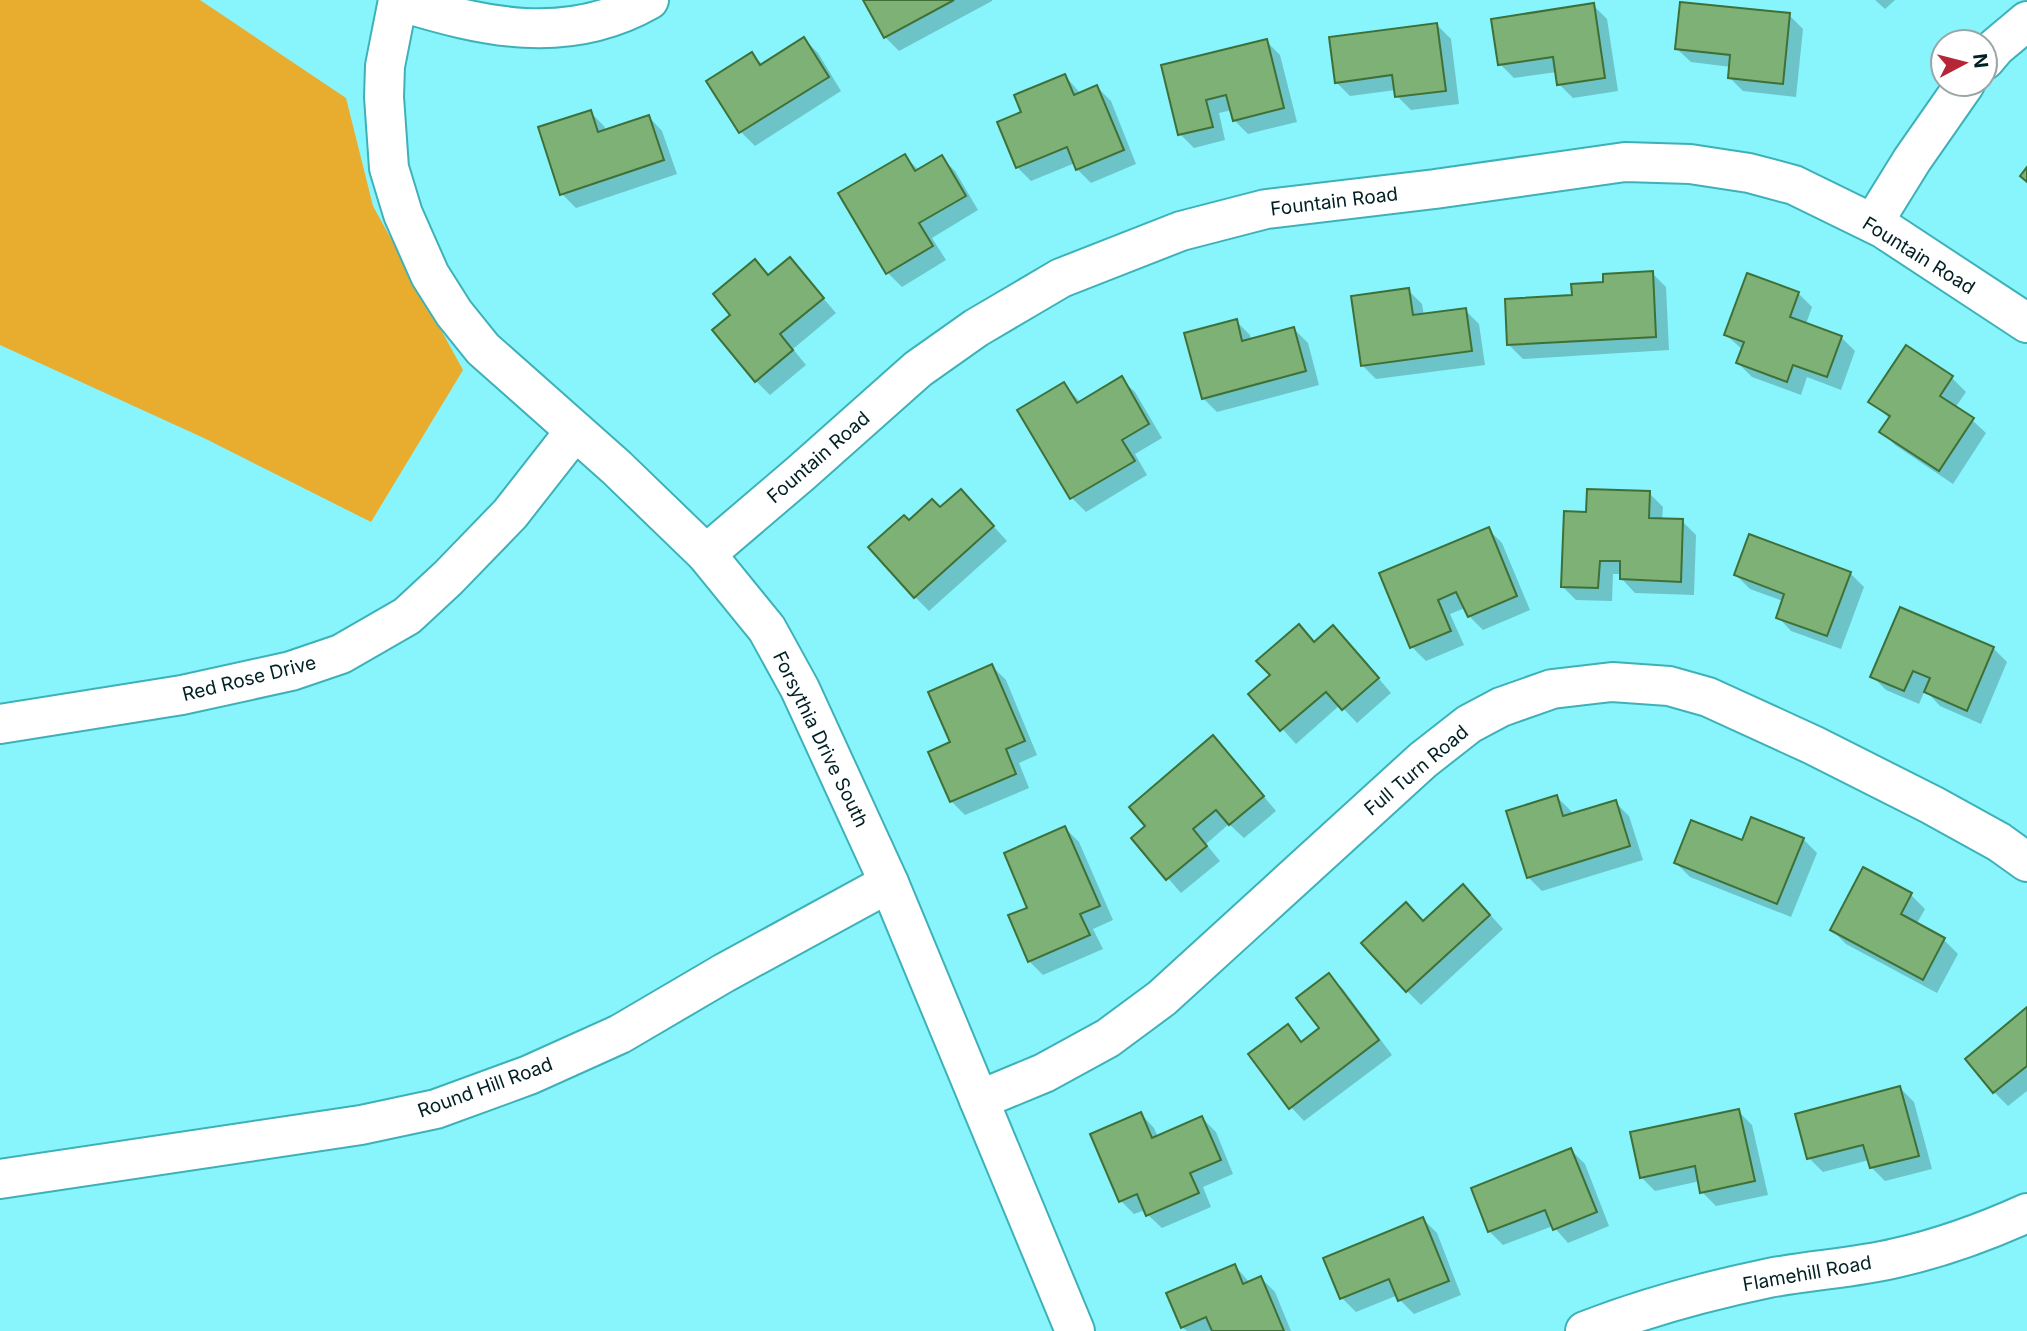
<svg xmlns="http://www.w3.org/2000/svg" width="2027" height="1331" font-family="Inter,sans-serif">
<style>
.green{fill:#e8ac2f}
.shadow{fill:#0003}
.building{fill:#7eb175;stroke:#3f7037;stroke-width:2}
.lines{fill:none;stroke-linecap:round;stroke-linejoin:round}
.minor-casing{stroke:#3eb1b8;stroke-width:42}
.minor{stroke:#fff;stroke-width:38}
.labels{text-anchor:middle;stroke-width:5;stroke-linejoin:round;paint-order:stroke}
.street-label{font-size:19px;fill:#002023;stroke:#fff}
</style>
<rect width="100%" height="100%" fill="#88f5fc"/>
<polygon class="green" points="0,0 200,0 346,98 373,206 463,370 371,522 206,439 0,345"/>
<g class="shadow">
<polygon points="865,0 992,0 992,1 899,51 885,37"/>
<polygon points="1875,0 1895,0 1885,9"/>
<polygon points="1593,5 1607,19 1618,91 1573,98 1559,84 1557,72 1514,78 1500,64"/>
<polygon points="1789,15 1803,29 1796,97 1743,91 1729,77 1731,67 1691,62 1677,49"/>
<polygon points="1437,25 1451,39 1459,104 1411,110 1397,96 1396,90 1350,96 1336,82"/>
<polygon points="804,39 818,53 841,91 755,146 741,132 709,81 752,54 763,65"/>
<polygon points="1266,41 1280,55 1297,122 1248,134 1234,120 1232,110 1219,113 1225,140 1194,148 1180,134 1163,66"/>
<polygon points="1065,76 1081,94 1097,87 1111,101 1136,164 1091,183 1077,169 1075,163 1031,181 1017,167 1023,113"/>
<polygon points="590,112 604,126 606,131 649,117 662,131 677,174 576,208 562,194"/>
<polygon points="904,156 919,170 941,157 955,171 978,210 932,238 946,260 902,287 888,273 841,194"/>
<polygon points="790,260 836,313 793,349 806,365 770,395 756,381 755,261 770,276"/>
<polygon points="1652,273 1666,287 1669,350 1523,359 1509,345 1574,297 1605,283"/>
<polygon points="1408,290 1422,304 1424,316 1465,310 1479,324 1485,365 1376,379 1362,365"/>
<polygon points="1798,293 1812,307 1806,324 1841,337 1855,351 1841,390 1807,377 1801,395 1752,377 1738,363 1743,350 1726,335"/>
<polygon points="1236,321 1250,335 1251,340 1294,329 1308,343 1319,385 1217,412 1203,398"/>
<polygon points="1952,378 1966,392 1955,408 1972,420 1986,433 1953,484 1895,445 1881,431 1890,419 1870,401"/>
<polygon points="1121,379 1135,392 1162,438 1135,454 1147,475 1086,512 1072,498 1020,411 1064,384 1081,403"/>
<polygon points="1649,493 1663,507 1662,520 1682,521 1696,535 1694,595 1635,593 1622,579 1622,574 1613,574 1612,601 1576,600 1562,586 1588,514"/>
<polygon points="974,505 1007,541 929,611 915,597 909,522 940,510"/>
<polygon points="1488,529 1502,543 1530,610 1483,630 1469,616 1465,608 1450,614 1464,645 1426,661 1412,647 1382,574"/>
<polygon points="1850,573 1864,587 1841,649 1791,631 1778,617 1783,601 1750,589 1736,575"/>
<polygon points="1299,626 1315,643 1347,641 1391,693 1357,723 1340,705 1296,744 1251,694 1272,675"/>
<polygon points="1993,648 2007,662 1981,724 1940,706 1925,690 1919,704 1886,690 1872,676"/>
<polygon points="992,666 1006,680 1037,755 1019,763 1029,788 965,815 951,801 953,743"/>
<polygon points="1227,752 1276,811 1244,838 1229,824 1206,844 1220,861 1181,893 1133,838"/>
<polygon points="1557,797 1571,811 1572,815 1615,802 1629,816 1643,860 1542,891 1528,877"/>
<polygon points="1065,828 1079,842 1113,920 1093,929 1103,949 1043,975 1029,961 1029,909"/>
<polygon points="1803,839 1817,853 1791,917 1690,877 1676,863 1743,843"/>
<polygon points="1911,895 1925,909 1916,925 1944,940 1958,954 1937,993 1846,944 1832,930"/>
<polygon points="1477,900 1503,929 1421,1005 1407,991 1424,923"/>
<polygon points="1329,976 1343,989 1392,1055 1304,1121 1291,1107 1287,1026 1303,1043 1322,1029"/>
<polygon points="2027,1010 2027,1091 2008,1106 1994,1092 1968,1059"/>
<polygon points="1900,1088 1914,1102 1932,1169 1885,1181 1871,1167 1869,1160 1823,1172 1809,1158"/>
<polygon points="1738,1111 1752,1125 1768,1195 1716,1206 1702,1192 1700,1181 1655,1191 1641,1177"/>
<polygon points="1141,1114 1154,1128 1158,1137 1202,1118 1216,1132 1233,1174 1203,1187 1211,1207 1162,1228 1148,1215 1145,1210 1134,1214 1121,1201"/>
<polygon points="1571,1150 1585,1164 1609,1226 1568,1243 1553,1226 1503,1245 1489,1231"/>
<polygon points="1423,1219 1437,1233 1461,1295 1414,1314 1400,1300 1398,1295 1356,1312 1342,1298"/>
<polygon points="1235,1266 1250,1283 1261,1278 1275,1292 1291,1331 1187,1331 1182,1327"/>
</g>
<g class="building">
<polygon points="863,0 954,0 884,38"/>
<polygon points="1680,2 1790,13 1783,84 1728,78 1730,55 1675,49"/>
<polygon points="1594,3 1605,78 1557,85 1553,57 1498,65 1491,19"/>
<polygon points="1437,23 1446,91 1395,97 1392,75 1335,83 1329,37"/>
<polygon points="804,37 829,77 739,133 706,81 752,52 760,65"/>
<polygon points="1267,39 1284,108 1233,121 1226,95 1206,100 1213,127 1178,135 1161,65"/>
<polygon points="1065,74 1074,95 1097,85 1124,150 1076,170 1067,147 1016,168 997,122 1021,112 1014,95"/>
<polygon points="591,110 598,132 649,115 664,160 560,195 538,127"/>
<polygon points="905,154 915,171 942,155 966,196 919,223 933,246 886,274 838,193"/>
<polygon points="2027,167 2027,182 2020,176"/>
<polygon points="790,257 824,298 780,334 793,350 755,382 712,330 730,315 713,294 755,259 768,275"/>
<polygon points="1653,271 1656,337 1507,345 1505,299 1572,295 1571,284 1603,282 1603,274"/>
<polygon points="1747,273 1799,292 1790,317 1842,336 1827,377 1793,365 1787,382 1736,363 1744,342 1724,335"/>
<polygon points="1409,288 1413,315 1466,308 1472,351 1361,366 1351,296"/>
<polygon points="1237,319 1242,341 1294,327 1306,371 1202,399 1184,333"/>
<polygon points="1906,345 1953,376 1940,396 1974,418 1939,471 1879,432 1890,416 1868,402"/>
<polygon points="1122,376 1149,424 1122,440 1135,461 1070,499 1017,410 1064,382 1077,403"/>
<polygon points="961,489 994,526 914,598 868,547 904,515 909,520 932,499 940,507"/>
<polygon points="1587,489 1650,491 1649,518 1683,519 1681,582 1620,579 1620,561 1600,561 1598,588 1561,587 1564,511 1586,512"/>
<polygon points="1489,527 1517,596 1468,617 1456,592 1438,600 1451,631 1410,648 1379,573"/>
<polygon points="1749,534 1851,572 1827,636 1776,618 1784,594 1734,575"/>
<polygon points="1900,607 1994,647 1967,711 1924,692 1930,678 1913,671 1904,691 1870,677"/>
<polygon points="1299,624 1314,642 1333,625 1379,678 1342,710 1326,692 1280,731 1248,694 1270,675 1256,661"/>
<polygon points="992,664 1025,741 1006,749 1016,774 950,802 928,752 950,742 928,692"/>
<polygon points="1213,735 1264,796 1229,825 1216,810 1193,829 1207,846 1166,880 1131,838 1145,826 1129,807"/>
<polygon points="1557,795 1563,816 1616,800 1630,846 1527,878 1506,811"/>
<polygon points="1751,817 1804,838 1777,904 1674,863 1691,820 1742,840"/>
<polygon points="1065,826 1100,906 1080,914 1090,935 1028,962 1008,915 1027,908 1004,853"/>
<polygon points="1863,867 1912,893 1901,914 1945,938 1923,980 1830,930"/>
<polygon points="1463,884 1490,915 1406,992 1361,943 1406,902 1423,921"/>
<polygon points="1329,973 1379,1040 1289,1109 1248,1054 1288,1024 1301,1042 1319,1028 1296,998"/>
<polygon points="2027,1007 2027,1066 1993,1093 1965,1059"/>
<polygon points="1900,1086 1919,1156 1870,1168 1863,1145 1807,1159 1795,1114"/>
<polygon points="1739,1109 1755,1181 1700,1193 1695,1166 1640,1178 1630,1132"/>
<polygon points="1141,1112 1152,1138 1202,1116 1221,1160 1190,1173 1199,1193 1146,1216 1137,1194 1119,1202 1090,1134"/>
<polygon points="1571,1148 1597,1212 1553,1230 1545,1210 1488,1232 1471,1188"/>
<polygon points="1423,1217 1449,1281 1398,1301 1389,1279 1340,1299 1323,1258"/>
<polygon points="1235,1264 1243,1284 1261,1276 1284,1331 1212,1331 1206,1317 1181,1328 1166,1293"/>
</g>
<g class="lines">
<g class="minor-casing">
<g id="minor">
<polyline points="398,0 385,66 384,97 389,168 403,214 430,275 454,313 483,349 616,467 706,554 767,629 800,689 889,883 1075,1331"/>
<path d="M 398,1 C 483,27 566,47 649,0"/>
<polyline points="1985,60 1996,47 2027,21"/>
<polyline points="1873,223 1912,160 1965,84"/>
<polyline points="706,554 801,473 918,369 976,328 1061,278 1181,231 1266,209 1435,189 1625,162 1690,164 1749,173 1794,185 1884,229 2027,323"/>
<polyline points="0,724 182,695 291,671 341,654 407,616 448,578 510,514 575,431"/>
<polyline points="979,1100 1044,1073 1108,1038 1162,998 1423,760 1469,724 1501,707 1552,689 1612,682 1669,686 1708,697 1813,745 1932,805 1999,842 2027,862"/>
<polyline points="0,1179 361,1125 436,1109 529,1075 620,1034 724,973 889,883"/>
<path d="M 1585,1331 C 1644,1308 1707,1291 1769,1278 C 1811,1270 1855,1268 1896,1258 C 1941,1248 1985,1232 2027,1213"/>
</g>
</g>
<use href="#minor" class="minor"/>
</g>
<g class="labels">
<g class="street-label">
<text transform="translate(1334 201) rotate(-7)" y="7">Fountain Road</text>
<text transform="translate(1919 255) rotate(32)" y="7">Fountain Road</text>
<text transform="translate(818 457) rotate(-41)" y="7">Fountain Road</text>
<text transform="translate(249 678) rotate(-14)" y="7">Red Rose Drive</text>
<text transform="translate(821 739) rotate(64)" y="7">Forsythia Drive South</text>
<text transform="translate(1416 770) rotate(-40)" y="7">Full Turn Road</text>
<text transform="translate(485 1087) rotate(-20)" y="7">Round Hill Road</text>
<text transform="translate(1807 1273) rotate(-10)" y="7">Flamehill Road</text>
</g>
</g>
<g transform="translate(1964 63) rotate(83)"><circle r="33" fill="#ffffff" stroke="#99a6a7" stroke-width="2"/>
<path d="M0-5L12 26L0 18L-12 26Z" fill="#b72637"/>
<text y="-10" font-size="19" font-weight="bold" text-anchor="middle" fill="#002023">N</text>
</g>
</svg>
